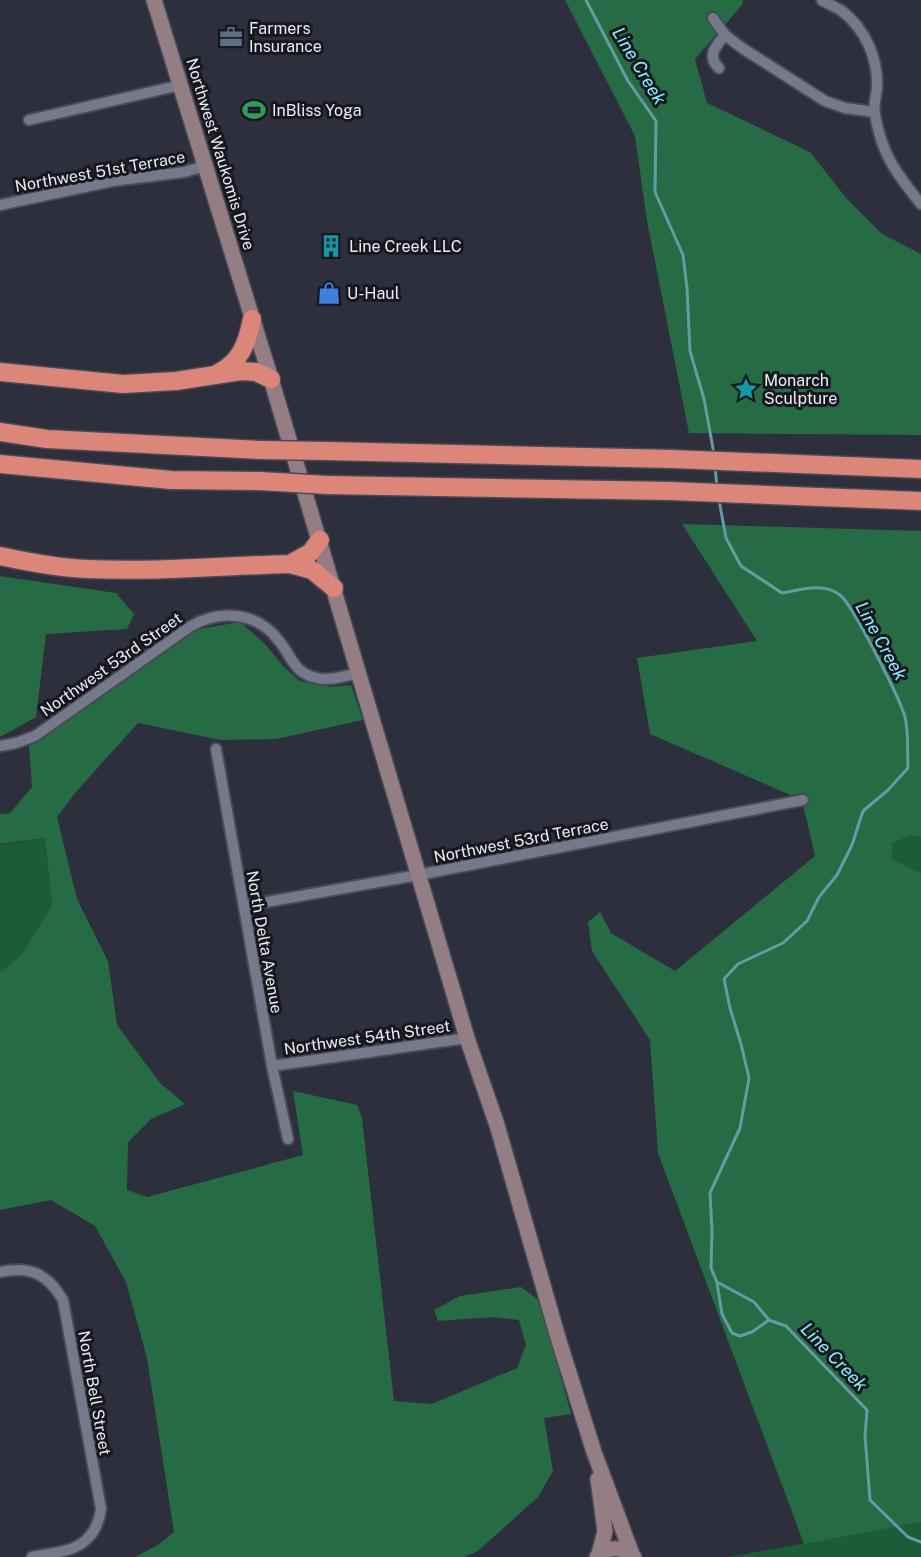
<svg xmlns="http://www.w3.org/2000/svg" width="921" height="1557" font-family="'Public Sans',sans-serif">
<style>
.green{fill:#1c5c39}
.forest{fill:#256c45}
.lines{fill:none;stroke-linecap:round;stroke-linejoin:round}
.stream{stroke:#649ca4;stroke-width:3}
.minor-casing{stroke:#484a56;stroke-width:14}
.secondary-casing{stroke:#484a56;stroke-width:18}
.motorway-casing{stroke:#484a56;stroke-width:21}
.minor{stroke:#767989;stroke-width:10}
.secondary{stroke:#957d84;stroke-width:15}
.motorway{stroke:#dc8579;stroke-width:18}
.motorway-bridge-casing{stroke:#484a56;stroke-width:21;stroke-linecap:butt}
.motorway-bridge{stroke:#dc8579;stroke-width:18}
.labels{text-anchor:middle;stroke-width:6;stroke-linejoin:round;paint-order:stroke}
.poi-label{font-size:16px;fill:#eaecf5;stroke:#17181e;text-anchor:start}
.street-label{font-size:16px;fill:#eaecf5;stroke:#17181e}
.water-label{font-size:18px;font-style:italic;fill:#84f0fa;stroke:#17181e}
</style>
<rect width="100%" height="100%" fill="#2d2f3d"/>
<g class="green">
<polygon points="912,835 921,837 921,873 892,859 892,843"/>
<polygon points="45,838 52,906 20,956 0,972 0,845"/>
<polygon points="921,1522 921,1557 729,1557"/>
</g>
<g class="forest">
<polygon points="565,0 743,0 742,5 695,59 707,103 810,152 847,199 882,234 921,254 921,435 689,433 647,221 635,136"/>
<polygon points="682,524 921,531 921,837 912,835 892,843 892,859 921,873 921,1522 804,1544 658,1153 650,1040 592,951 588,922 600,912 611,933 675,971 815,856 802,800 650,734 637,658 757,641"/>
<polygon points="0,576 116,593 134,614 127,629 46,634 36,717 0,737"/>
<polygon points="240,622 264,643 284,667 300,681 330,687 351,685 363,720 276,739 221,740 138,723 75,793 57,817 77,899 108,961 117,1025 160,1083 185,1104 151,1119 128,1142 127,1190 147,1197 303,1155 293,1091 357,1105 362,1118 394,1401 432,1404 517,1368 526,1345 519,1320 493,1317 438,1321 434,1310 460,1296 521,1287 540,1301 571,1414 544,1418 553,1471 538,1497 478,1551 465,1557 135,1557 158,1545 174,1532 147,1358 126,1282 95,1226 51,1200 0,1210 0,972 20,956 52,906 45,838 0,844 0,814 10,813 32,787 29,746 199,629"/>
</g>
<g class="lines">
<g class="stream">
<polyline points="586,0 628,81 656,121 655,192 683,255 687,288 690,351 704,399 714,454"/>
<polyline points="715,467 717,487"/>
<path d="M 719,500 L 726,538 L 741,566 L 782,593 C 800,590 824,582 840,595 C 853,605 900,699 905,717 C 909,733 907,752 908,768 L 888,790 L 863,811 L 852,845 L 837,875 L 819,897 L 807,921 L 783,943 L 738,964 L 724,979 L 730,1008 L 741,1044 L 749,1078 L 740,1128 L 710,1193 L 712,1231 L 711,1268 L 717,1282 L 754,1302 L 769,1320 L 786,1326 L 867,1410 L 865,1436 L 870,1500 L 908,1537 L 921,1542"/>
<polyline points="717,1283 722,1314 732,1333 740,1336 752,1332 769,1320"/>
</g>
<g class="minor-casing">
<g id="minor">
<path d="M 822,0 C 828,4 836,7 842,11 C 866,30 878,58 877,88 C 876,97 873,106 875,115 C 882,155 896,173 921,204"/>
<polyline points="713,18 725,35 742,48 825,101 845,108 874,112"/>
<path d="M 719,68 C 706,56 716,46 725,35"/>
<polyline points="29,120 181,85"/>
<polyline points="0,205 113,181 184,172 205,166"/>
<path d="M 0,746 L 16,743 L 35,736 L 191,626 C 221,609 258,612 279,641 C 291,655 293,671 313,677 C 328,682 344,676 359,673"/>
<polyline points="216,749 272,1066 288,1139"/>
<polyline points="244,906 418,875 803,800"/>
<polyline points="272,1066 467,1038"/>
<path d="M 0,1272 C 30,1266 47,1273 63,1300 L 101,1509 C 95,1550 66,1551 32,1557"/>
</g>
</g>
<g class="secondary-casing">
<g id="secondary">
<polyline points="154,0 271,379 467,1038 497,1125 559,1341 594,1452 633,1557"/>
<polyline points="598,1479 605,1531 599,1554"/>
<path d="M 597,1557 C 608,1546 622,1546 634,1557"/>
</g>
</g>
<g class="motorway-casing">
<g id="motorway">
<polyline points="0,372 123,384 176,381 241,371 256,372 271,379"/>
<path d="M 218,373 C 241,362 247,343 252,319"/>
<polyline points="0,432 47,439 261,450"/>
<polyline points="326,451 672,459 921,469"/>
<polyline points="0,464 171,480 260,481"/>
<polyline points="327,485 670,491 921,501"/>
<path d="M 0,556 C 28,562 58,568 87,569 C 154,572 222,566 290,564 L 310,553 L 320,540"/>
<polyline points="290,564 312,570 334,588"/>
</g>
</g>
<use href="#minor" class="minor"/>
<use href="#secondary" class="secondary"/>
<use href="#motorway" class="motorway"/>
<g class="motorway-bridge-casing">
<g id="motorway-bridge">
<polyline points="261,450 326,451"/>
<polyline points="260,481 327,485"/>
</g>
</g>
<use href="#motorway-bridge" class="motorway-bridge"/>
</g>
<defs>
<g id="office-bare" transform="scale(1.8)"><path d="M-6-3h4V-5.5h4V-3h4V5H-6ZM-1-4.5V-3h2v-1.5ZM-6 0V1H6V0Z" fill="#5c6f8a" stroke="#17181e" stroke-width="2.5" paint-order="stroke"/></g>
<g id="stadium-bare" transform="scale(1.8)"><path d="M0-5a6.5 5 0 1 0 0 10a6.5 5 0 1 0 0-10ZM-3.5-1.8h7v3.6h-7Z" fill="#2e9e5b" stroke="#17181e" stroke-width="2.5" paint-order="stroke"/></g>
<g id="building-bare" transform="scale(1.8)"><path d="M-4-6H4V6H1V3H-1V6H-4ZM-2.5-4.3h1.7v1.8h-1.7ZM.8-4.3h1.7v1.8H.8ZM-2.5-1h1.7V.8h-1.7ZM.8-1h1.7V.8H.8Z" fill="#0f9aa8" stroke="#17181e" stroke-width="2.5" paint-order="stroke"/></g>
<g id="shop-bare" transform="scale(1.8)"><path d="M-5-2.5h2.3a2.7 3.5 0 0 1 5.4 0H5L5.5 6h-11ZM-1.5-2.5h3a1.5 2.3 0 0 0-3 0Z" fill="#3f7fe0" stroke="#17181e" stroke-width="2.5" paint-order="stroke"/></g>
<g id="sight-bare" transform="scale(1.8)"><path d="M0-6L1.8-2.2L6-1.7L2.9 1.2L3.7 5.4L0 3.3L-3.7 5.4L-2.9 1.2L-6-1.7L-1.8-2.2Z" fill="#0f9aa8" stroke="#17181e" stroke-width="2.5" paint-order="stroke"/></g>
</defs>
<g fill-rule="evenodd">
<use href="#office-bare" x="231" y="37"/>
<use href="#stadium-bare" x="254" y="110"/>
<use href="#building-bare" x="331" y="246"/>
<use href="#shop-bare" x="329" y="293"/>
<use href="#sight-bare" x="746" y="389"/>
</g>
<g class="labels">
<g class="poi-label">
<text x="249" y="34">Farmers<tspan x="249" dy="18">Insurance</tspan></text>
<text x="272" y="116">InBliss Yoga</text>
<text x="349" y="252">Line Creek LLC</text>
<text x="347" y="299">U-Haul</text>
<text x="764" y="386">Monarch<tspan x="764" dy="18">Sculpture</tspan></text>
</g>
<g class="street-label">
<text transform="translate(221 154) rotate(73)" y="6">Northwest Waukomis Drive</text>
<text transform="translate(100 171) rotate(-10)" y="6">Northwest 51st Terrace</text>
<text transform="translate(111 664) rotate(-35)" y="6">Northwest 53rd Street</text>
<text transform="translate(521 840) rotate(-11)" y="6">Northwest 53rd Terrace</text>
<text transform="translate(265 942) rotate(80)" y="6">North Delta Avenue</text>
<text transform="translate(367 1037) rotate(-8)" y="6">Northwest 54th Street</text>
<text transform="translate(95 1393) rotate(80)" y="6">North Bell Street</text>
</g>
<g class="water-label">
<text transform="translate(639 66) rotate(59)" y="6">Line Creek</text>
<text transform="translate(881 641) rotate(61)" y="6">Line Creek</text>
<text transform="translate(834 1357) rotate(46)" y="6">Line Creek</text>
</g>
</g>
</svg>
